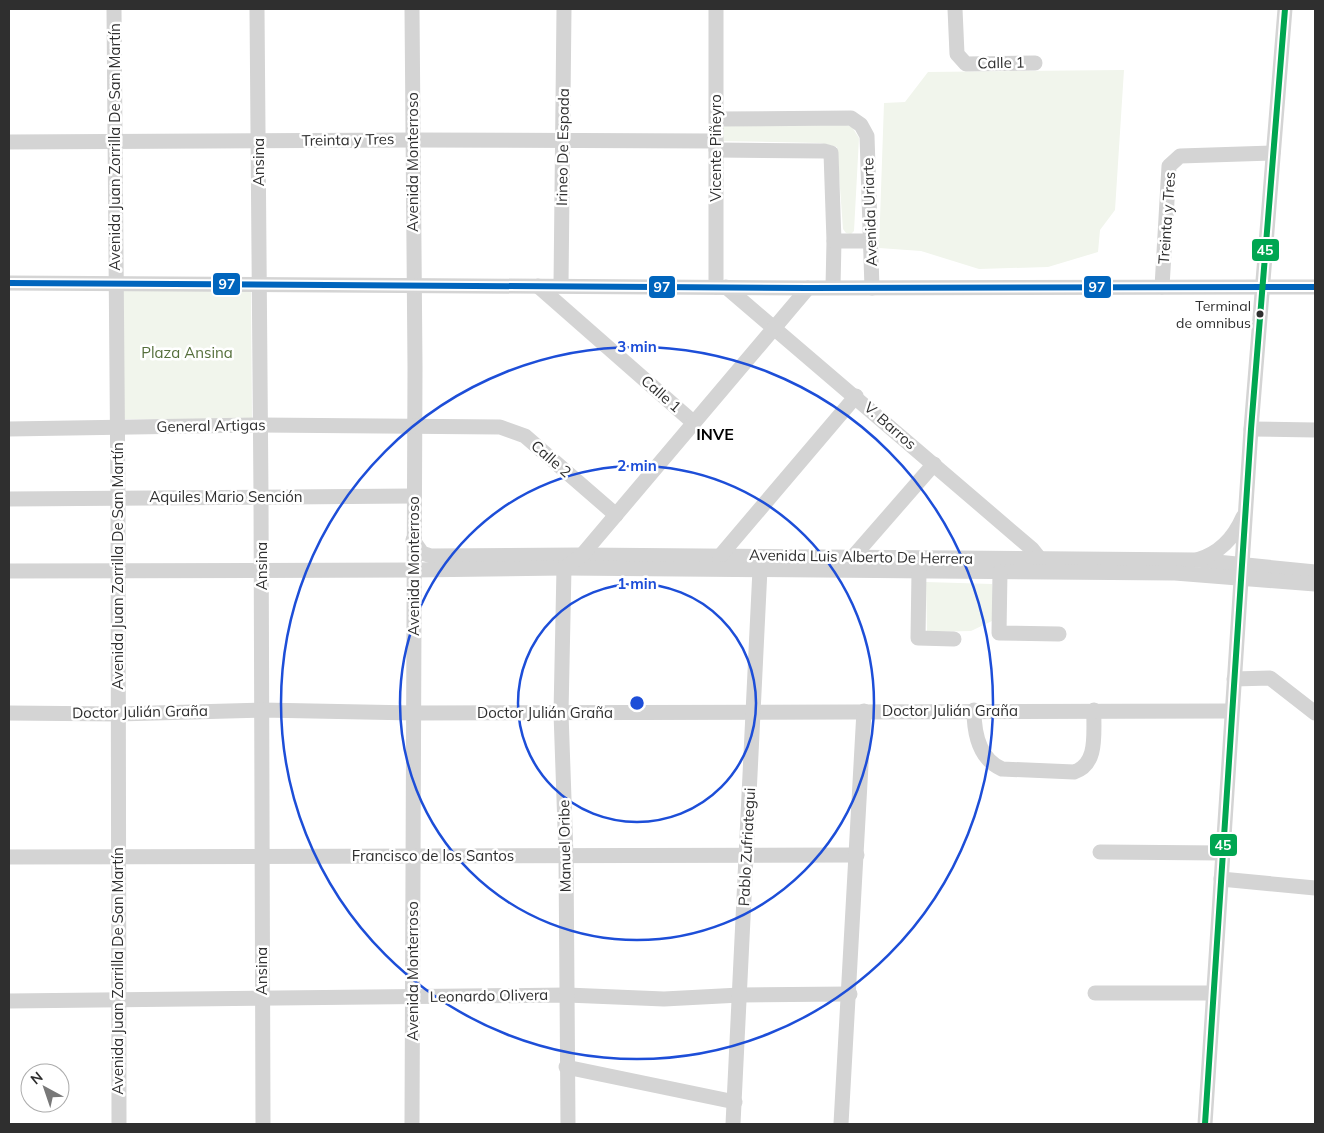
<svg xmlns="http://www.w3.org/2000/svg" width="1324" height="1133" font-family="Mulish,sans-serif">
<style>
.green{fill:#f1f5ec}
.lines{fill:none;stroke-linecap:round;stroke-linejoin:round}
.minor{stroke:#d4d4d4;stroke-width:15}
.bus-1-casing{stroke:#fff;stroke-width:10}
.bus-2-casing{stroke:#fff;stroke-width:10}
.bus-1{stroke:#0065bd;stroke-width:6}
.bus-2{stroke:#00a651;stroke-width:6}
.ring{fill:none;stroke:#1d4ed8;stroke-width:2.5}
.bus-dot{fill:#2f2f2f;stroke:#fff;stroke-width:2}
.labels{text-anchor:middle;stroke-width:5;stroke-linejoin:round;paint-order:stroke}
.bus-label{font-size:14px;fill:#2f2f2f;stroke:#fff;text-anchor:end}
.street-label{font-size:15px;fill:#2f2f2f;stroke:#fff}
.park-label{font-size:15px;fill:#546e3a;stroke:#fff}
.neighbourhood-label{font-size:16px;font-weight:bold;fill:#000;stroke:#fff}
.centre{fill:#1d4ed8;stroke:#fff;stroke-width:2.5}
.ring-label{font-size:15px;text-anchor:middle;font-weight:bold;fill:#1d4ed8;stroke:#fff;stroke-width:5;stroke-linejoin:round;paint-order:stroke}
.line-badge{stroke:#fff;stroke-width:2}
.badge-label{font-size:14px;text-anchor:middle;font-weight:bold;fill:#fff}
</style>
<rect width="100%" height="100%" fill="#fff"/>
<g class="green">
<polygon points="1124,70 1115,210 1100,230 1098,252 1048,267 979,269 921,251 879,248 884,103 905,102 928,72"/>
<polygon points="723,124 842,124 852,127 859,138 854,231 851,234 846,233 843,229 837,147 820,143 722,141"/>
<polygon points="120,287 251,288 252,419 123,419"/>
<polygon points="926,582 992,584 994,620 971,631 927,632"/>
</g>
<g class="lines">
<g class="minor">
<polyline points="114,9 118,497 119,1124"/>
<polyline points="257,9 261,496 263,1124"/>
<polyline points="412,9 415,367 412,1124"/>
<polyline points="955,9 957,54 966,64 1035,63"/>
<polyline points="717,119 851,118 861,125 867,136 872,288"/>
<polyline points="9,142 413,140 716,141"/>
<polyline points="716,150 824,151 831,153 834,241 833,287"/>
<polyline points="834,241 871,241"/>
<polyline points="9,283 808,288 1315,287"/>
<polyline points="561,285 564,9"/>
<polyline points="538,286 694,423"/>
<polyline points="716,287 716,9"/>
<polyline points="726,287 1032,549 1040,559 1040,564"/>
<polyline points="1162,287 1169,166 1180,156 1273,153"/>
<polyline points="9,429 260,425 500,427 525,436 616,515"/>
<polyline points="1251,429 1315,430"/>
<polyline points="9,499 413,496"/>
<polyline points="413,540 422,553 431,556 582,555 1197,560 1315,572"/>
<polyline points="720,556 856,396"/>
<path d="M 1197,560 C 1218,554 1234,538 1243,517"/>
<polyline points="851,563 852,558 934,464"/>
<polyline points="9,571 414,570 564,568 1175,573 1315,584"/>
<polyline points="919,571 918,638 954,639"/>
<polyline points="1000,572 999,633 1059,634"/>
<polyline points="1234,679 1270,678 1315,713"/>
<path d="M 974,710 C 974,733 979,759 1002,769 L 1074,772 C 1099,764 1093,732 1094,710"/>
<polyline points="9,713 118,714 262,710 414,713 1231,711"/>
<polyline points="1100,852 1223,853"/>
<polyline points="9,857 857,855"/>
<polyline points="1221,879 1315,888"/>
<polyline points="1095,993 1213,993"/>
<polyline points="9,1001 567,995 664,999 740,995 850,994"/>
<polyline points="566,1067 735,1102"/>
<polyline points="568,1124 566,856 561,713 564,568 582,555 808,288"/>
<polyline points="733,1124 760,569"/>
<polyline points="841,1124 864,711"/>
<polyline points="1205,1124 1251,429 1285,9"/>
</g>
<g class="bus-1-casing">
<polyline id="bus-1" points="9,283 808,288 1315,287"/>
</g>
<g class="bus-2-casing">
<polyline id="bus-2" points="1205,1124 1251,429 1285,9"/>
</g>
<use href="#bus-1" class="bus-1"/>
<use href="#bus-2" class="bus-2"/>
</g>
<g class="ring">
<circle cx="637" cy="703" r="119"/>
<circle cx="637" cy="703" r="237"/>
<circle cx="637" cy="703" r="356"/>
</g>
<circle class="bus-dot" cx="1260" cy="314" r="4.5"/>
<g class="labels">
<g class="bus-label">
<text x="1251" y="311">Terminal<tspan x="1251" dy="17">de omnibus</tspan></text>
</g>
<g class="street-label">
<text transform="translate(1001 63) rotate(-1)" y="5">Calle 1</text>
<text transform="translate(348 140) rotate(-1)" y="5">Treinta y Tres</text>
<text transform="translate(115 147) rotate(-90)" y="5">Avenida Juan Zorrilla De San Martín</text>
<text transform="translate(563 147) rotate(-89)" y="5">Irineo De Espada</text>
<text transform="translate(716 148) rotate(-90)" y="5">Vicente Piñeyro</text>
<text transform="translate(259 162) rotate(-90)" y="5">Ansina</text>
<text transform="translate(413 162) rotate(-90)" y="5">Avenida Monterroso</text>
<text transform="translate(870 212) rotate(-92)" y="5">Avenida Uriarte</text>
<text transform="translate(1167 218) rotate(-86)" y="5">Treinta y Tres</text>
<text transform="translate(661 394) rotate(41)" y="5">Calle 1</text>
<text transform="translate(211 426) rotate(-1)" y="5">General Artigas</text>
<text transform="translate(890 426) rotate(41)" y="5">V. Barros</text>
<text transform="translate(551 459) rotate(41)" y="5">Calle 2</text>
<text x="226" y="502">Aquiles Mario Sención</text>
<text transform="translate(861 557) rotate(1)" y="5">Avenida Luis Alberto De Herrera</text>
<text transform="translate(118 566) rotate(-90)" y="5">Avenida Juan Zorrilla De San Martín</text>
<text transform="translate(262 566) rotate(-90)" y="5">Ansina</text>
<text transform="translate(414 566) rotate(-90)" y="5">Avenida Monterroso</text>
<text x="950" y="716">Doctor Julián Graña</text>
<text transform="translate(140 712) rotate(-1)" y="5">Doctor Julián Graña</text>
<text x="545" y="718">Doctor Julián Graña</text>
<text transform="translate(565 846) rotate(-91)" y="5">Manuel Oribe</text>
<text transform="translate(747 847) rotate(-87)" y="5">Pablo Zufriategui</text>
<text x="433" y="861">Francisco de los Santos</text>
<text transform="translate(118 971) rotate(-90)" y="5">Avenida Juan Zorrilla De San Martín</text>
<text transform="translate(262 971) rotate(-90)" y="5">Ansina</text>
<text transform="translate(413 971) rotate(-90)" y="5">Avenida Monterroso</text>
<text transform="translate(489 996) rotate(-1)" y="5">Leonardo Olivera</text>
</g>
<g class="park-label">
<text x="187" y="358">Plaza Ansina</text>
</g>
<g class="neighbourhood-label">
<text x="715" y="440">INVE</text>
</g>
</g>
<circle cx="637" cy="703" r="8" class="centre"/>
<g class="ring-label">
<text x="637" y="352">3 min</text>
<text x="637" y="471">2 min</text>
<text x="637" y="589">1 min</text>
</g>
<g class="line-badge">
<rect x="1251" y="238" width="29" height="24" rx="5" fill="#00a651"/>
<rect x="212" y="272" width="29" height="24" rx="5" fill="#0065bd"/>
<rect x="648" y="275" width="28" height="24" rx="5" fill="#0065bd"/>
<rect x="1083" y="275" width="29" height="24" rx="5" fill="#0065bd"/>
<rect x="1209" y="833" width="29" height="24" rx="5" fill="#00a651"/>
</g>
<g class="badge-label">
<text x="1265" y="255">45</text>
<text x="227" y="289">97</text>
<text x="662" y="292">97</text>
<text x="1097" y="292">97</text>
<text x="1223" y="850">45</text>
</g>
<rect width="1324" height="1133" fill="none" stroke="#2f2f2f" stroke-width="20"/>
<g transform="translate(45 1088) rotate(320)"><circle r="24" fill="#ffffff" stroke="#acacac"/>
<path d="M0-4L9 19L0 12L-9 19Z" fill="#787878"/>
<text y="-8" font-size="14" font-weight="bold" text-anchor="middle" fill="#2f2f2f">N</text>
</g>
</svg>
